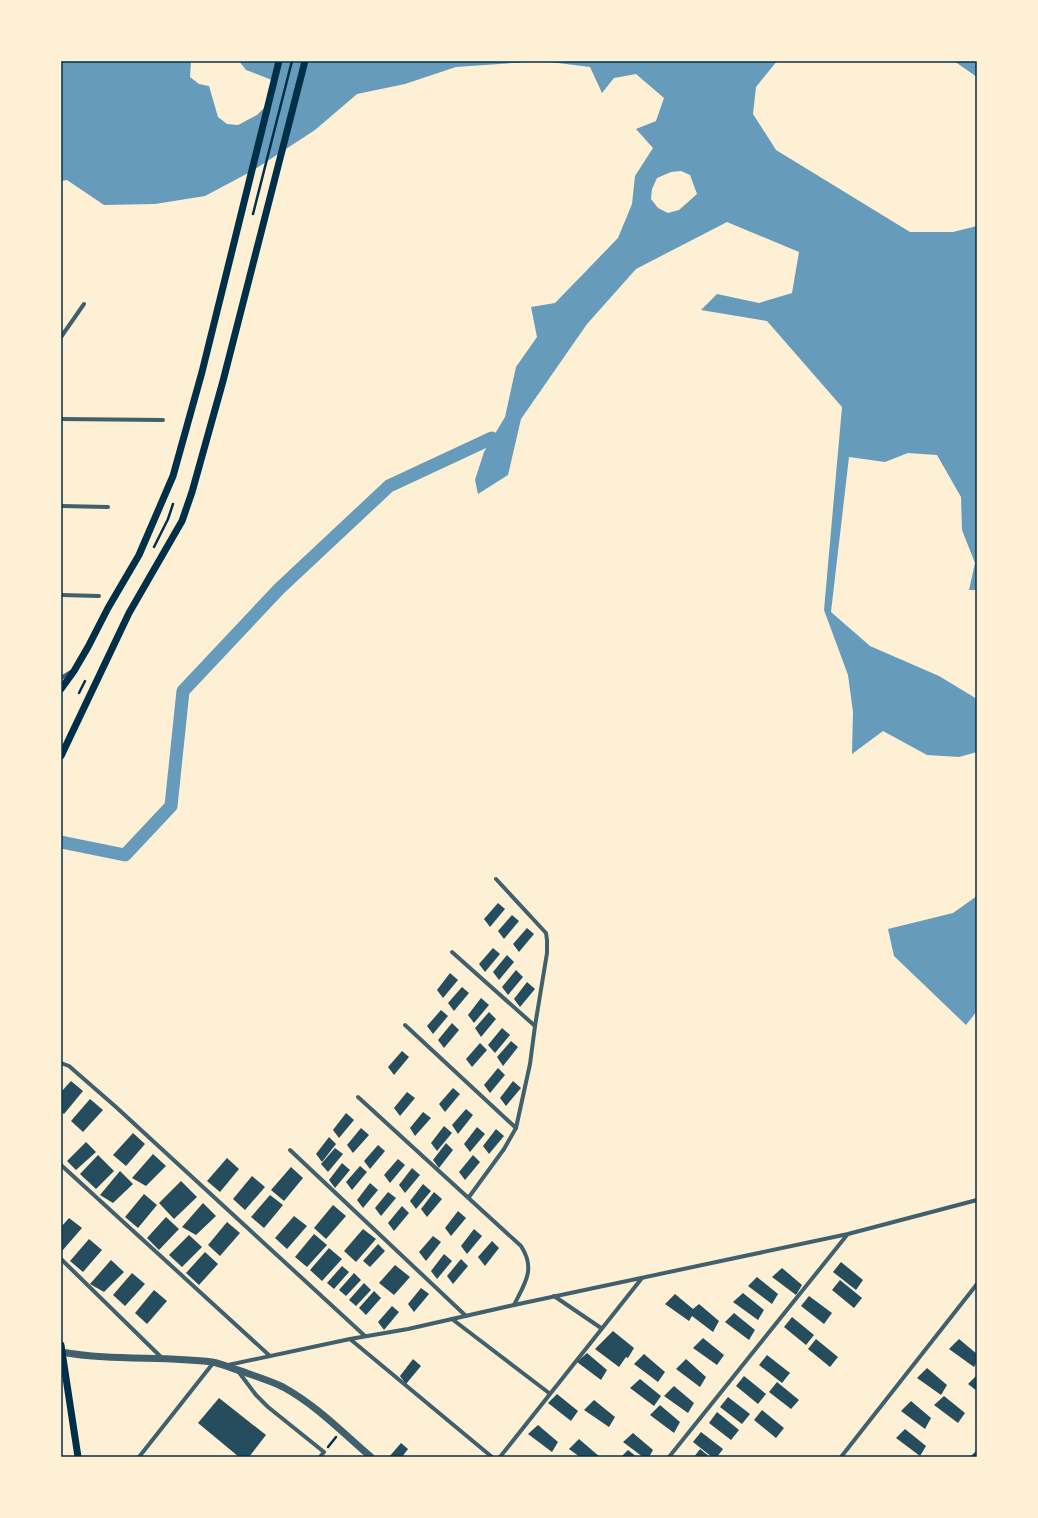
<svg xmlns="http://www.w3.org/2000/svg" width="1038" height="1518" font-family="Bitter,serif">
<style>
.water{fill:#669bbc;fill-rule:evenodd}
.lines{fill:none;stroke-linecap:round;stroke-linejoin:round}
.canal{stroke:#669bbc;stroke-width:13}
.building{fill:#264d5e}
.path{stroke:#003049;stroke-width:2.5}
.minor{stroke:#3f606c;stroke-width:4}
.tertiary{stroke:#3f606c;stroke-width:7}
.secondary{stroke:#003049;stroke-width:7}
.neatline{fill:none;stroke:#003049;stroke-width:1.5}
</style>
<rect width="100%" height="100%" fill="#fdf0d5"/>
<g class="water">
<path d="M 61,61 L 191,61 L 190,77 L 199,84 L 209,86 L 218,117 L 227,124 L 238,125 L 257,115 L 272,100 L 272,80 L 246,70 L 239,61 L 777,61 L 756,87 L 753,114 L 776,150 L 910,232 L 953,232 L 977,226 L 977,590 L 969,590 L 975,563 L 962,530 L 961,497 L 937,455 L 908,453 L 885,462 L 849,457 L 831,612 L 870,646 L 939,676 L 977,699 L 977,752 L 959,757 L 927,755 L 883,731 L 852,754 L 853,712 L 848,675 L 824,610 L 842,407 L 767,321 L 701,310 L 717,294 L 759,303 L 792,293 L 799,252 L 727,222 L 636,269 L 587,324 L 521,419 L 508,475 L 478,494 L 475,480 L 484,452 L 505,417 L 516,367 L 537,337 L 531,307 L 555,303 L 618,238 L 632,204 L 635,176 L 653,148 L 636,129 L 656,121 L 664,98 L 636,74 L 614,78 L 602,93 L 590,67 L 542,61 L 456,67 L 405,84 L 357,94 L 315,130 L 252,171 L 205,196 L 155,204 L 104,205 L 67,180 L 61,181 ZM 681,171 L 690,175 L 697,194 L 679,210 L 668,213 L 658,208 L 651,199 L 652,189 L 657,178 L 671,172 Z"/>
<polygon points="954,61 977,61 977,77"/>
<polygon points="977,896 977,1011 966,1025 894,956 888,929 953,913"/>
</g>
<g class="lines">
<polyline class="canal" points="61,842 125,855 171,806 183,691 279,589 389,486 492,438"/>
</g>
<g class="building">
<polygon points="498,903 505,909 490,927 484,919"/>
<polygon points="512,915 519,921 504,939 498,931"/>
<polygon points="527,928 534,934 519,952 513,944"/>
<polygon points="493,948 500,954 485,972 479,964"/>
<polygon points="507,955 514,962 499,980 493,972"/>
<polygon points="516,970 523,977 508,995 502,987"/>
<polygon points="450,973 458,980 443,998 437,990"/>
<polygon points="527,982 535,989 520,1007 514,999"/>
<polygon points="462,987 469,993 454,1011 448,1003"/>
<polygon points="481,998 489,1005 474,1023 468,1015"/>
<polygon points="441,1010 448,1016 433,1034 427,1026"/>
<polygon points="489,1012 496,1019 481,1037 475,1028"/>
<polygon points="452,1023 459,1030 444,1048 438,1040"/>
<polygon points="502,1028 510,1035 495,1053 488,1045"/>
<polygon points="511,1041 518,1047 503,1066 497,1057"/>
<polygon points="480,1043 487,1050 472,1067 466,1059"/>
<polygon points="402,1051 409,1057 394,1075 388,1067"/>
<polygon points="498,1068 505,1075 490,1093 484,1085"/>
<polygon points="71,1081 83,1091 64,1114 61,1112 61,1092"/>
<polygon points="513,1081 521,1088 506,1106 500,1098"/>
<polygon points="453,1088 460,1094 445,1112 439,1104"/>
<polygon points="407,1092 415,1098 400,1116 394,1108"/>
<polygon points="90,1099 103,1110 83,1132 71,1121"/>
<polygon points="466,1109 473,1115 458,1134 452,1125"/>
<polygon points="423,1112 431,1118 415,1136 410,1128"/>
<polygon points="346,1113 354,1120 339,1138 333,1130"/>
<polygon points="444,1126 452,1133 437,1151 431,1143"/>
<polygon points="477,1127 485,1134 470,1152 464,1144"/>
<polygon points="361,1128 369,1135 353,1153 347,1145"/>
<polygon points="496,1129 504,1136 489,1154 483,1146"/>
<polygon points="133,1133 145,1144 126,1166 113,1155"/>
<polygon points="329,1137 336,1144 322,1162 316,1154"/>
<polygon points="86,1142 96,1152 76,1170 67,1161"/>
<polygon points="446,1143 453,1150 439,1168 433,1160"/>
<polygon points="378,1145 385,1151 370,1169 364,1161"/>
<polygon points="335,1148 343,1154 328,1172 321,1164"/>
<polygon points="153,1154 166,1166 146,1186 132,1178"/>
<polygon points="98,1155 114,1171 96,1189 80,1174"/>
<polygon points="473,1155 480,1162 465,1180 459,1172"/>
<polygon points="227,1158 239,1169 220,1192 207,1181"/>
<polygon points="398,1159 405,1165 390,1183 384,1175"/>
<polygon points="342,1163 350,1170 335,1188 329,1180"/>
<polygon points="360,1166 367,1172 352,1190 346,1182"/>
<polygon points="291,1167 303,1178 284,1201 271,1190"/>
<polygon points="412,1168 420,1175 405,1193 399,1185"/>
<polygon points="120,1171 133,1184 113,1203 100,1195"/>
<polygon points="252,1176 265,1187 245,1210 233,1199"/>
<polygon points="181,1181 197,1197 174,1219 159,1203"/>
<polygon points="370,1183 378,1190 363,1208 357,1200"/>
<polygon points="423,1184 431,1191 416,1209 410,1201"/>
<polygon points="388,1192 396,1198 381,1216 375,1208"/>
<polygon points="434,1192 442,1199 427,1217 421,1209"/>
<polygon points="144,1194 157,1205 138,1228 125,1217"/>
<polygon points="270,1195 283,1205 264,1228 251,1217"/>
<polygon points="203,1203 216,1216 196,1235 182,1227"/>
<polygon points="333,1205 346,1216 326,1239 314,1228"/>
<polygon points="402,1206 409,1213 394,1231 388,1223"/>
<polygon points="458,1211 466,1218 451,1236 445,1228"/>
<polygon points="294,1216 307,1226 287,1249 275,1238"/>
<polygon points="166,1217 179,1229 159,1250 147,1238"/>
<polygon points="69,1218 82,1228 62,1251 61,1250 61,1227"/>
<polygon points="227,1222 240,1233 220,1256 208,1245"/>
<polygon points="363,1229 376,1239 356,1262 344,1251"/>
<polygon points="474,1229 482,1236 467,1254 461,1246"/>
<polygon points="314,1234 327,1245 307,1267 295,1257"/>
<polygon points="189,1235 202,1247 182,1267 169,1255"/>
<polygon points="433,1236 441,1242 426,1261 419,1252"/>
<polygon points="89,1239 102,1250 83,1272 70,1261"/>
<polygon points="492,1241 499,1248 485,1266 478,1257"/>
<polygon points="378,1244 385,1251 370,1267 363,1261"/>
<polygon points="329,1248 342,1259 322,1281 310,1270"/>
<polygon points="205,1252 218,1264 199,1285 186,1273"/>
<polygon points="444,1254 452,1261 437,1279 431,1271"/>
<polygon points="461,1259 468,1266 453,1284 447,1276"/>
<polygon points="111,1260 124,1272 104,1292 90,1284"/>
<polygon points="841,1262 863,1280 856,1290 833,1272"/>
<polygon points="395,1265 410,1277 394,1295 379,1283"/>
<polygon points="342,1266 349,1272 334,1289 327,1283"/>
<polygon points="782,1268 802,1285 796,1295 772,1277"/>
<polygon points="132,1273 145,1284 125,1306 113,1295"/>
<polygon points="354,1273 361,1280 346,1296 339,1290"/>
<polygon points="757,1277 778,1294 772,1304 748,1286"/>
<polygon points="840,1280 862,1298 854,1308 832,1290"/>
<polygon points="364,1283 371,1290 356,1306 349,1300"/>
<polygon points="421,1288 429,1294 414,1312 408,1304"/>
<polygon points="154,1290 167,1301 147,1324 135,1313"/>
<polygon points="374,1291 381,1298 366,1315 359,1308"/>
<polygon points="743,1293 764,1310 758,1320 733,1302"/>
<polygon points="675,1294 693,1309 699,1304 719,1321 713,1332 692,1316 689,1321 665,1304"/>
<polygon points="809,1296 832,1313 824,1324 801,1306"/>
<polygon points="392,1306 399,1312 384,1330 378,1322"/>
<polygon points="734,1313 755,1330 749,1340 725,1322"/>
<polygon points="792,1317 814,1335 806,1345 784,1327"/>
<polygon points="613,1331 634,1348 628,1358 626,1357 619,1367 595,1349"/>
<polygon points="703,1338 724,1355 717,1365 693,1348"/>
<polygon points="816,1339 838,1357 830,1367 808,1349"/>
<polygon points="959,1339 977,1354 977,1361 974,1367 949,1349"/>
<polygon points="587,1353 607,1370 601,1380 577,1362"/>
<polygon points="644,1354 665,1372 658,1382 634,1364"/>
<polygon points="767,1355 790,1373 782,1383 759,1365"/>
<polygon points="413,1359 421,1366 406,1384 400,1376"/>
<polygon points="686,1359 706,1377 700,1387 676,1369"/>
<polygon points="927,1368 947,1385 941,1395 917,1378"/>
<polygon points="977,1375 977,1391 968,1384"/>
<polygon points="744,1376 766,1394 758,1404 736,1386"/>
<polygon points="640,1379 661,1396 654,1406 630,1388"/>
<polygon points="777,1382 799,1400 791,1409 769,1392"/>
<polygon points="674,1386 694,1403 688,1413 664,1396"/>
<polygon points="557,1394 578,1411 571,1421 548,1403"/>
<polygon points="944,1396 965,1413 958,1423 934,1405"/>
<polygon points="728,1397 750,1414 742,1424 720,1407"/>
<polygon points="219,1398 266,1435 249,1457 239,1457 198,1423"/>
<polygon points="594,1400 615,1417 609,1427 584,1410"/>
<polygon points="911,1401 931,1418 925,1429 901,1411"/>
<polygon points="660,1405 680,1422 674,1433 650,1415"/>
<polygon points="762,1410 784,1428 776,1438 754,1420"/>
<polygon points="717,1412 739,1430 731,1440 709,1423"/>
<polygon points="538,1425 558,1442 552,1452 528,1434"/>
<polygon points="905,1429 926,1446 920,1456 896,1438"/>
<polygon points="701,1432 723,1449 717,1457 712,1457 693,1442"/>
<polygon points="633,1433 653,1450 649,1457 643,1457 623,1442"/>
<polygon points="579,1439 600,1457 580,1457 569,1449"/>
<polygon points="401,1443 408,1449 402,1457 389,1457"/>
<polygon points="700,1449 710,1457 694,1457"/>
<polygon points="628,1450 637,1457 621,1457"/>
<polygon points="977,1450 977,1457 970,1457"/>
</g>
<g class="lines">
<g class="path">
<polyline points="253,214 292,61"/>
<polyline points="154,547 168,519 173,504"/>
<polyline points="79,693 85,681"/>
<polyline points="328,1447 336,1437"/>
</g>
<g class="minor">
<polyline points="61,337 84,304"/>
<polyline points="61,419 163,420"/>
<polyline points="61,506 108,507"/>
<polyline points="61,595 99,596"/>
<polyline points="61,678 71,672"/>
<polyline points="452,952 535,1026"/>
<polyline points="405,1025 516,1128"/>
<polyline points="61,1063 69,1066 116,1107 365,1336"/>
<path d="M 358,1097 L 521,1246 C 536,1269 525,1283 514,1305"/>
<polyline points="290,1150 466,1316"/>
<polyline points="61,1165 270,1356"/>
<polyline points="469,1197 504,1149 516,1128 530,1064 535,1026 547,953 547,940 546,933 496,879"/>
<polyline points="61,1259 162,1358"/>
<polyline points="554,1296 601,1328"/>
<polyline points="452,1319 549,1393"/>
<polyline points="350,1339 492,1457"/>
<polyline points="228,1365 350,1339 408,1329 514,1305 848,1234 977,1200"/>
<polyline points="238,1371 256,1395 268,1407 324,1452 320,1457"/>
<polyline points="139,1457 214,1362"/>
<polyline points="500,1457 642,1278"/>
<polyline points="669,1457 847,1235"/>
<polyline points="841,1457 977,1284"/>
</g>
<path class="tertiary" d="M 61,1352 C 111,1361 162,1356 212,1362 C 223,1364 233,1369 244,1372 C 257,1377 271,1381 283,1387 C 316,1405 343,1433 371,1457"/>
<g class="secondary">
<polyline points="61,689 74,671 88,647 108,608 139,555 173,476 202,372 279,61"/>
<polyline points="61,756 129,613 182,521 192,492 223,381 305,61"/>
<polyline points="61,1345 78,1457"/>
</g>
</g>
<rect width="1038" height="1518" fill="none" stroke="#fdf0d5" stroke-width="124"/>
<rect x="62" y="62" width="914" height="1394" class="neatline"/>
</svg>
